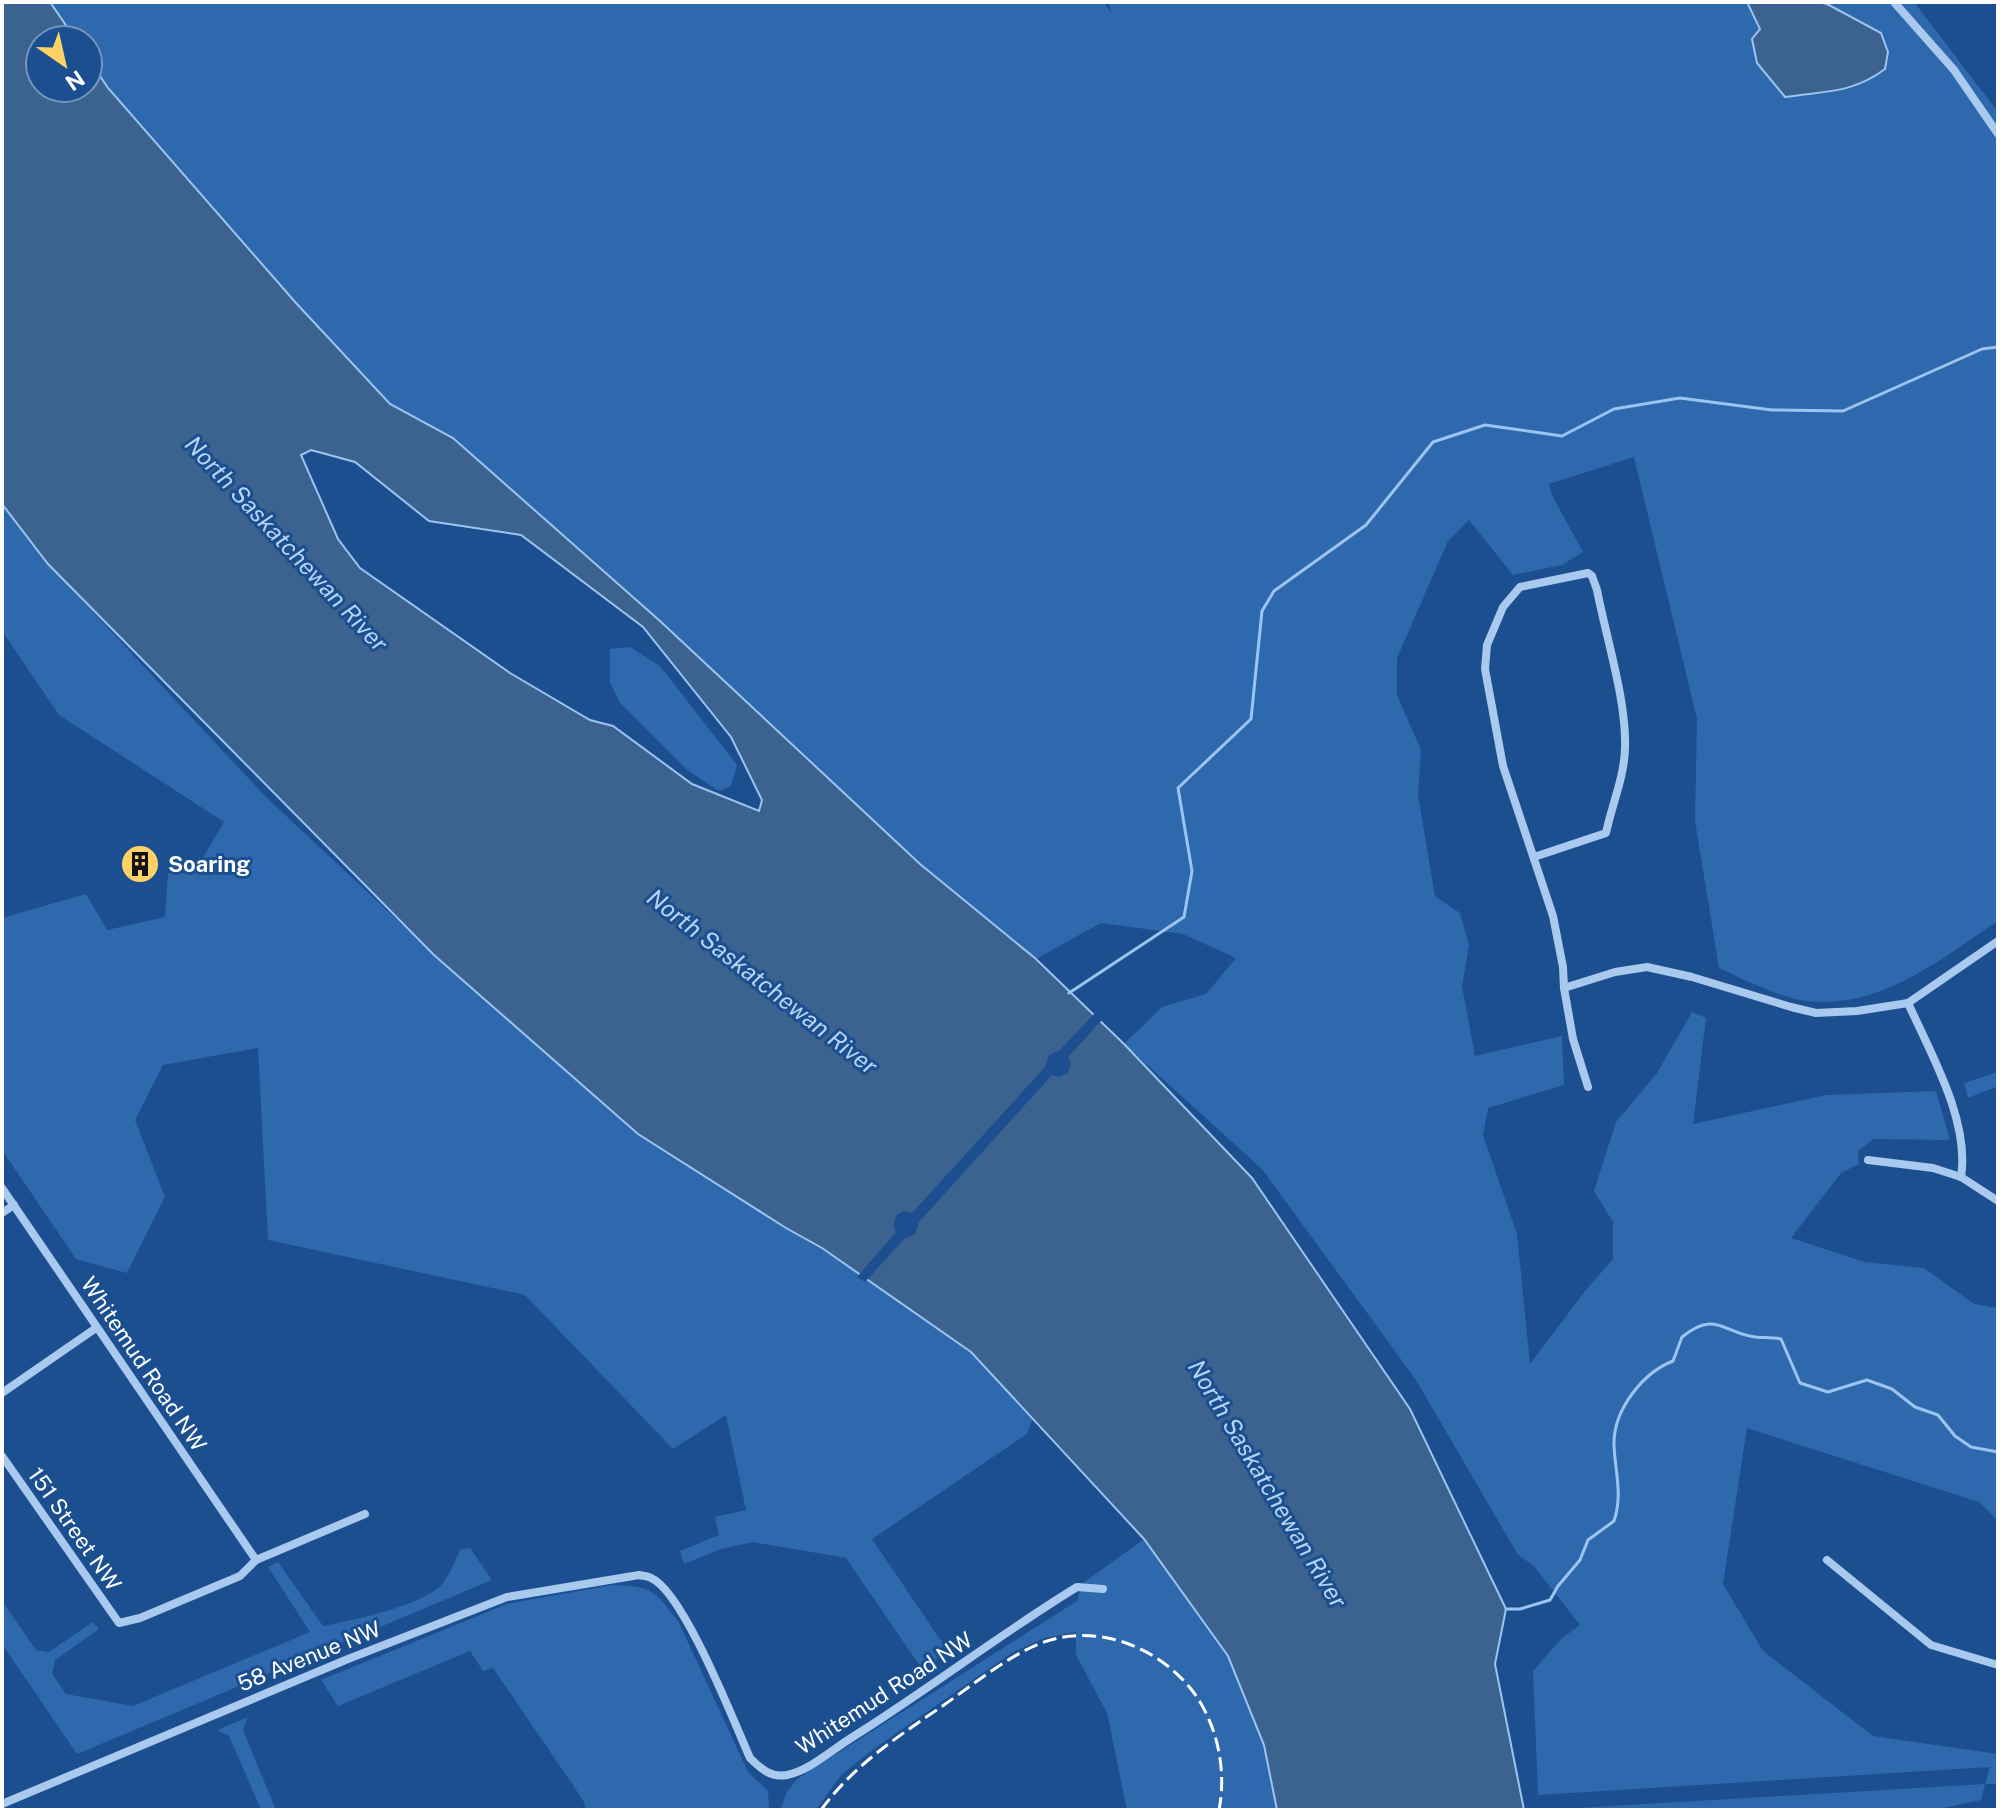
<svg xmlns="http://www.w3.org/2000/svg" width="2000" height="1812" font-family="'Public Sans',sans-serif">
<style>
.green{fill:#2e69ad}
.water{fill:#3c6290;stroke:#9cc4f0;stroke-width:2;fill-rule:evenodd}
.pier{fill:#1b4f8f}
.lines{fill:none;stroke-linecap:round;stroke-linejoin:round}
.stream{stroke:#9cc4f0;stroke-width:3}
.street{stroke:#a9c9ee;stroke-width:8}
.rail{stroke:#fff;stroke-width:3;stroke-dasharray:14 6;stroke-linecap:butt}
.labels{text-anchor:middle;stroke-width:6;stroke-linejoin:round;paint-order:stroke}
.poi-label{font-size:22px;font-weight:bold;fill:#fff;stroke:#1b4f8f;text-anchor:start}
.street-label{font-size:22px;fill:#fff;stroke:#1b4f8f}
.water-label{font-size:24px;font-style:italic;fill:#b5d3f5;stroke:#1b4f8f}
</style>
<rect width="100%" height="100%" fill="#1b4f8f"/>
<g class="green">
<path d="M 50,2 L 1104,2 L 1112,14 L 1108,2 L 1914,2 L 1998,112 L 1998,921 C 1939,960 1880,1010 1805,1001 C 1778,997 1743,979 1719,968 L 1695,821 L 1697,719 L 1634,457 L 1549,484 L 1552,495 L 1583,552 L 1562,565 L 1513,575 L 1469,520 L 1448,541 L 1397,658 L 1397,695 L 1421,750 L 1418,795 L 1435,896 L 1460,913 L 1469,945 L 1462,986 L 1475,1056 L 1562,1036 L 1564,1085 L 1488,1108 L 1483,1135 L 1517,1234 L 1530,1364 L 1585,1291 L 1613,1259 L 1613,1222 L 1594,1191 L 1616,1122 L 1657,1073 L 1692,1012 L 1706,1018 L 1693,1124 L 1826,1095 L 1936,1091 L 1950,1140 L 1873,1139 L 1858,1151 L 1859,1164 L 1841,1173 L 1791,1238 L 1865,1262 L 1924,1268 L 1974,1304 L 1998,1308 L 1998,1521 L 1979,1502 L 1747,1428 L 1723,1584 L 1763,1651 L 1873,1736 L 1998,1754 L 1998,1784 L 1985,1784 L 1981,1800 L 1934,1810 L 1543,1810 L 1985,1784 L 1990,1767 L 1538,1795 L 1533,1671 L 1562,1638 L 1580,1625 L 1533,1565 L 1518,1555 L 1416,1380 L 1262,1169 L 1124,1044 L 1162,1007 L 1206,994 L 1236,958 L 1183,934 L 1101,923 L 1036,959 L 920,864 L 660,621 L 453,438 L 390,404 L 296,303 L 108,88 L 88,58 L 88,40 L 76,40 Z"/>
<polygon points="2,504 48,564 267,798 441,961 638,1134 786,1228 822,1248 971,1352 1033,1418 1027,1434 872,1539 948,1651 922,1669 846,1558 753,1542 721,1549 684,1564 680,1551 719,1535 715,1517 746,1510 726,1415 673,1449 525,1295 268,1240 258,1048 163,1065 135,1120 165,1197 127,1273 76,1259 2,1150 2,918 86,894 107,930 165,917 168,873 201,861 224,822 59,715 2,631"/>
<polygon points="630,647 660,666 737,765 731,786 719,791 687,770 620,703 610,682 610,649"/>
<polygon points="1998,1072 1998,1086 1968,1098 1964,1083"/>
<polygon points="1144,1539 1228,1656 1264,1745 1277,1810 1127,1810 1107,1713 1076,1655 1076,1632 1044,1638 1013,1652 875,1748 841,1775 816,1810 780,1810 787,1792 797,1779 1077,1601 1082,1584"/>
<path d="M 470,1548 L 492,1580 L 77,1754 L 2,1644 L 2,1601 L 36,1650 L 49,1652 L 93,1622 L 99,1629 L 55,1660 L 52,1674 L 66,1694 L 133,1706 L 310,1632 L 268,1567 L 278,1562 L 323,1626 C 350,1621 426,1605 443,1583 C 450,1574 455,1560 461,1549 Z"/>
<path d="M 613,1585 C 652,1586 656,1591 679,1623 L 748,1772 L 768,1791 L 769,1810 L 586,1810 L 583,1800 L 493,1668 L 483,1671 L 470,1651 L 338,1706 L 321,1680 L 507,1604 Z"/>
<polygon points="248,1717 243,1730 276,1810 261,1810 229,1736 217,1730"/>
</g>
<g class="water">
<path d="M 2,2 L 50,2 L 76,40 L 40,40 L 40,88 L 88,88 L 88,58 L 108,88 L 296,303 L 390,404 L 453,438 L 660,621 L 920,864 L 1036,959 L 1124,1044 L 1252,1178 L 1410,1409 L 1506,1609 L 1495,1664 L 1524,1810 L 1277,1810 L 1264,1745 L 1228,1656 L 1144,1539 L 971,1352 L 822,1248 L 786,1228 L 638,1134 L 434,955 L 48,564 L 2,504 ZM 311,450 L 355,462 L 429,521 L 521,535 L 643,627 L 731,737 L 762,800 L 759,811 L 692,784 L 613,726 L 590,720 L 510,673 L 360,568 L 338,539 L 301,455 Z"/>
<path d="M 1747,2 L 1820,2 L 1829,5 L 1881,33 L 1888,52 L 1885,69 C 1852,94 1823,91 1785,97 L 1757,63 L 1752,39 L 1760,29 Z"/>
</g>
<polygon class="pier" points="1096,1012 1103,1019 1068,1057 1071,1064 1068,1073 1059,1077 1052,1075 919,1222 915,1234 905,1238 865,1282 857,1277 896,1232 893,1225 897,1215 903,1211 912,1213 1045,1067 1049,1055 1059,1051"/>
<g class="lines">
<g class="stream">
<polyline points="1069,993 1184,917 1192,871 1178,788 1251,719 1262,611 1274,591 1366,525 1433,442 1485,425 1562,436 1614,409 1680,398 1772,410 1843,411 1982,349 1998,347"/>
<path d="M 1506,1609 L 1520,1609 L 1550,1600 L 1558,1586 L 1580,1560 L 1588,1540 L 1614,1521 C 1623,1494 1615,1472 1614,1445 C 1613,1411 1642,1373 1673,1361 L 1682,1337 C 1716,1310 1723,1333 1755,1337 C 1763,1338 1772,1337 1781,1339 L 1800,1383 L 1828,1392 L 1867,1380 L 1892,1389 L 1915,1407 L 1938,1415 L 1955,1436 L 1971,1447 L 1998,1452"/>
</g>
<g class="street">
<polyline points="1894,2 1954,70 1998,134"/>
<path d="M 1534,857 L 1606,833 C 1612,804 1624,778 1625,749 C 1627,702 1606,637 1597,590 L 1592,576 L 1588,573 L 1520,587 L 1503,607 L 1487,645 L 1485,669 L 1503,766 L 1553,916 L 1563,967 L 1564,988 L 1573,1039 L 1588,1087"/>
<polyline points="1564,988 1615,972 1647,967 1692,977 1791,1007 1816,1013 1857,1011 1908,1003 1998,941"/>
<path d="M 1908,1003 C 1931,1054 1970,1121 1961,1177"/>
<polyline points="1868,1160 1933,1168 1961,1177 1998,1201"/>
<polyline points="2,1188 256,1560"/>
<polyline points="2,1213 14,1205"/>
<polyline points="2,1393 96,1328"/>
<polyline points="2,1456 119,1623 140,1618 240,1576 256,1560 365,1514"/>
<polyline points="1827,1560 1931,1645 1998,1665"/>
<path d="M 2,1804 L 348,1659 L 507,1597 L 639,1575 C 643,1576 648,1576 651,1578 C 683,1591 734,1722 750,1758 C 761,1769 771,1778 787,1775 C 810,1770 832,1750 851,1738 C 928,1690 1000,1634 1077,1587 L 1103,1589"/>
</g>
<path class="rail" d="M 821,1810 C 854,1765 896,1738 941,1707 C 970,1687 1000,1662 1032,1647 C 1088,1620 1154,1643 1191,1689 C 1217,1722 1227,1769 1219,1810"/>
</g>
<defs>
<g id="building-disc" transform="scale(2)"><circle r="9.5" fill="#ffd166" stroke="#1b4f8f"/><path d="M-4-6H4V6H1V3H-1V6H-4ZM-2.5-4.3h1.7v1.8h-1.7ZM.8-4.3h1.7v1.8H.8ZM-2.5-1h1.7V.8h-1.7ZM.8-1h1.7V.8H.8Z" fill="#111"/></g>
</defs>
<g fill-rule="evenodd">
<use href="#building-disc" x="140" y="864"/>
</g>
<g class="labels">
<g class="poi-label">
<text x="168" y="872">Soaring</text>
</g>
<g class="street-label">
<text transform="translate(144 1364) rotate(56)" y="8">Whitemud Road NW</text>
<text transform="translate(75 1529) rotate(55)" y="8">151 Street NW</text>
<text transform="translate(309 1656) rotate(-22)" y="8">58 Avenue NW</text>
<text transform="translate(884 1693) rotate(-33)" y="8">Whitemud Road NW</text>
</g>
<g class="water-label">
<text transform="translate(286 544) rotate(47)" y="8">North Saskatchewan River</text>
<text transform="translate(762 982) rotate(38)" y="8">North Saskatchewan River</text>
<text transform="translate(1267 1484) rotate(59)" y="8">North Saskatchewan River</text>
</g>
</g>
<rect width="2000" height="1812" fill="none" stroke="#ffffff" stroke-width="8"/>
<g transform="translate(64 64) rotate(146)"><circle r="38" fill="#1b4f8f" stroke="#7695bc" stroke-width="2"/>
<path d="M0-6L14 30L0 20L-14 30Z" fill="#ffd166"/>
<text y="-12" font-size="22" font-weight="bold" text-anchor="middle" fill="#ffffff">N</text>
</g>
</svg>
